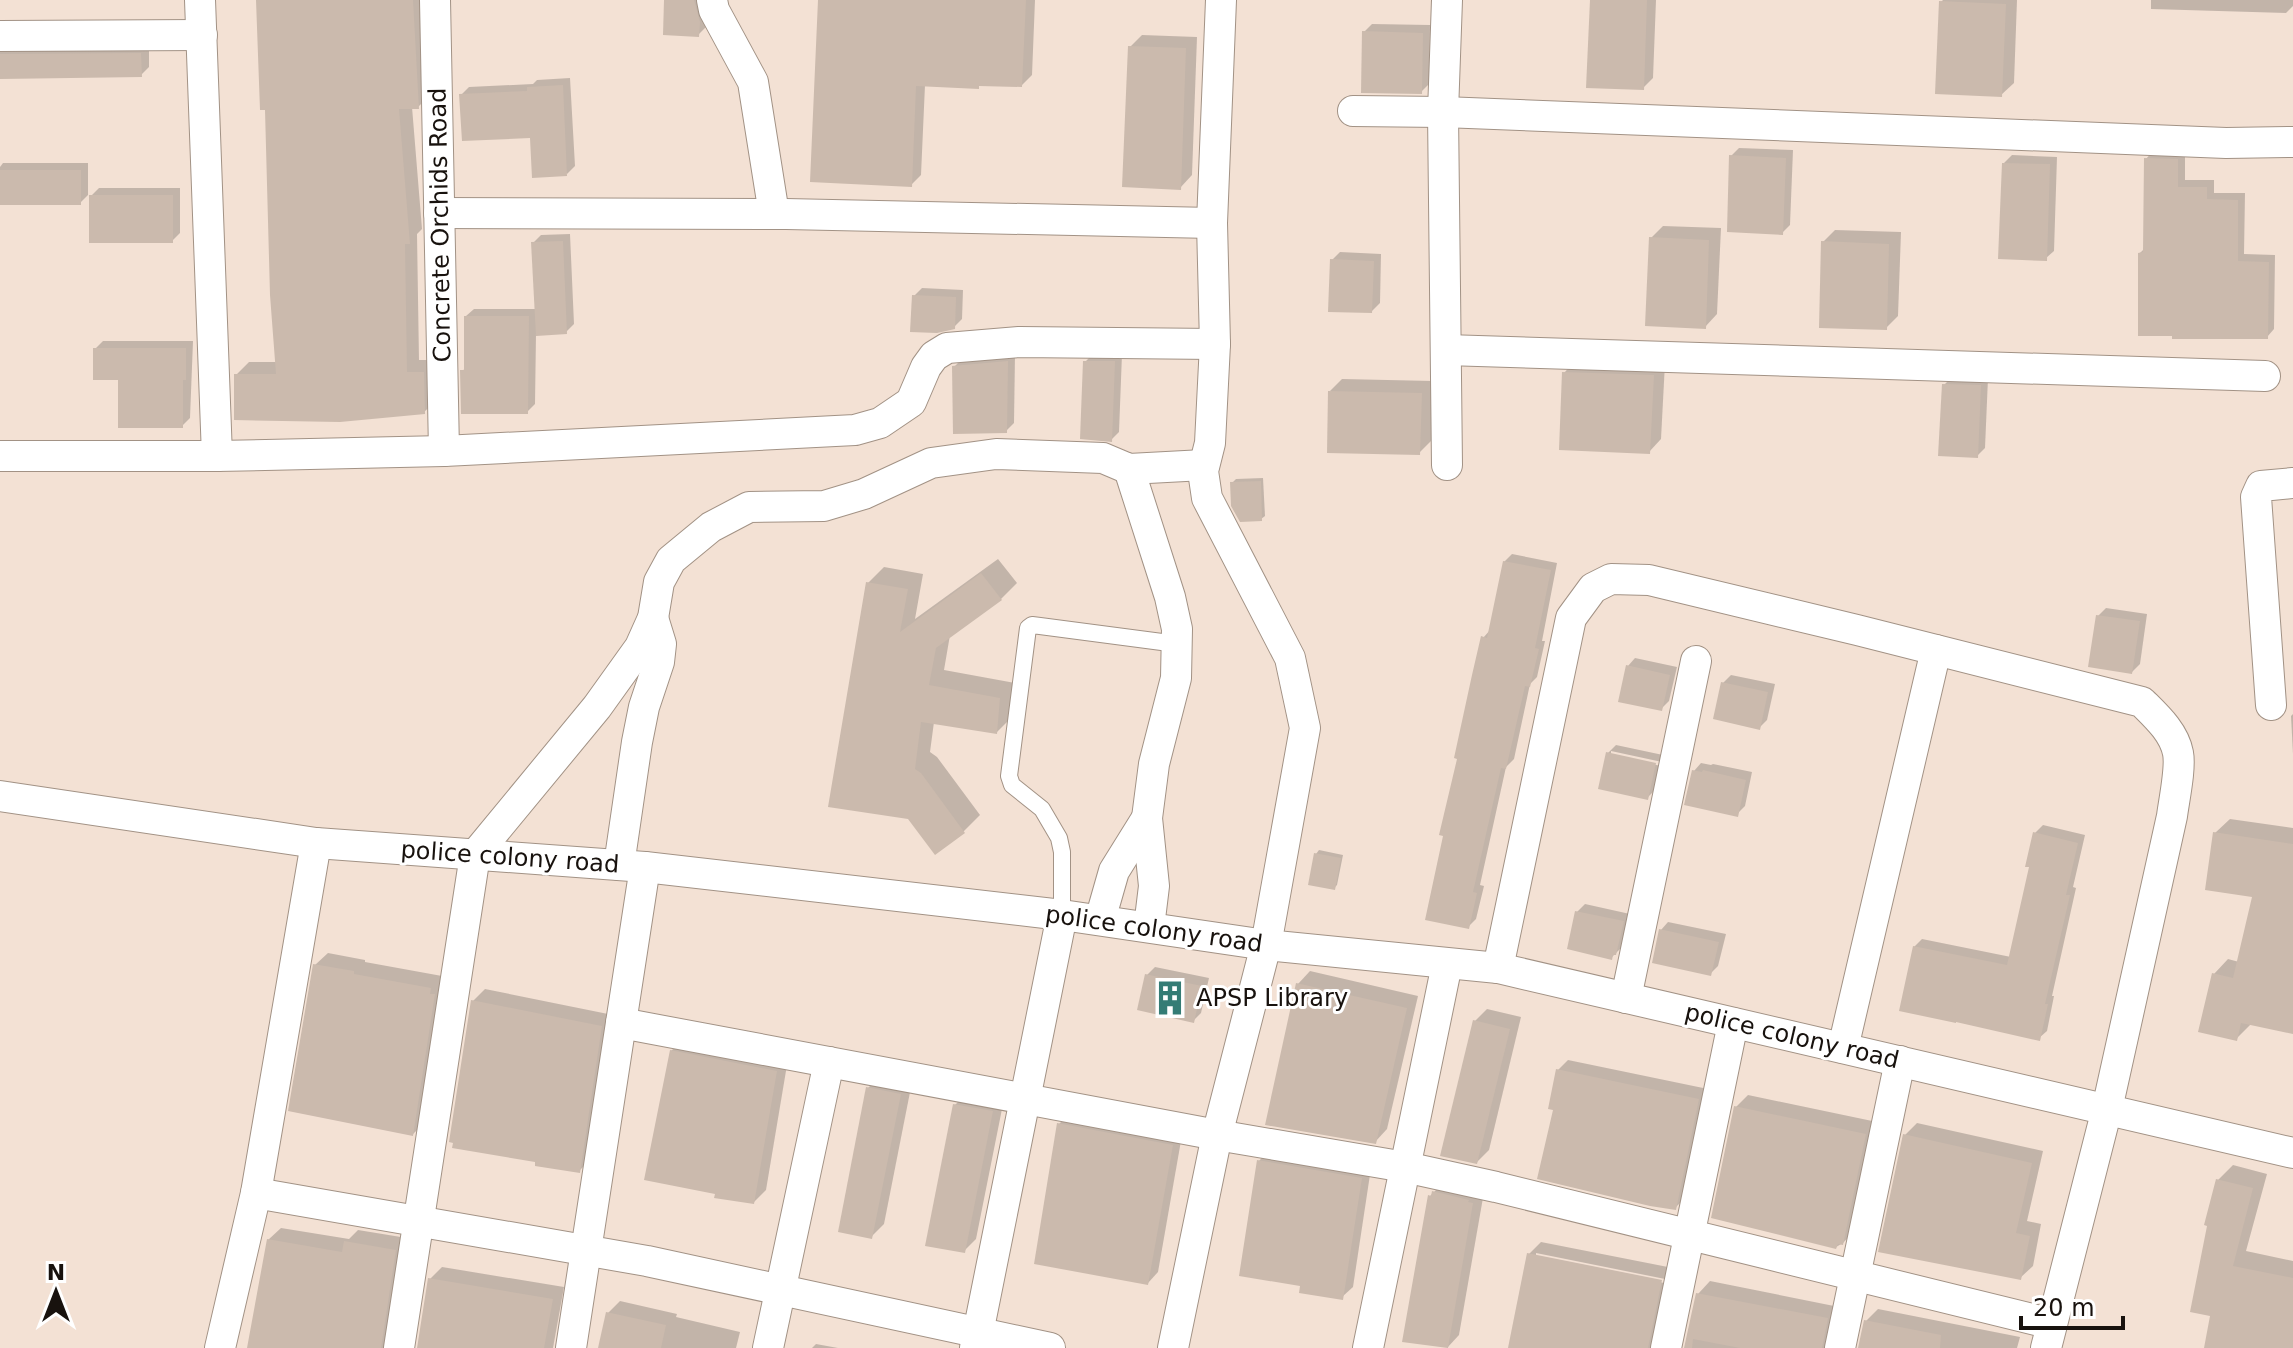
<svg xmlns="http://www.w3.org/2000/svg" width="2293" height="1348" font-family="'DejaVu Sans',sans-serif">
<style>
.shadow{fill:#0003}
.building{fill:#cbbaad}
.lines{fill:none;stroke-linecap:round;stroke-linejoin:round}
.service-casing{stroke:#a29285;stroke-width:18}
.minor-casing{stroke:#a29285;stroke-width:32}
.service{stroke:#fff;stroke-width:16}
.minor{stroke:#fff;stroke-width:30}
.labels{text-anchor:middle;stroke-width:6;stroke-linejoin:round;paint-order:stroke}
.street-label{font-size:24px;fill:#18120e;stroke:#fff}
.poi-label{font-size:24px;fill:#18120e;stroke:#fff;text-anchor:start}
</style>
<rect width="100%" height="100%" fill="#f3e1d4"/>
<g class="shadow">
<polygon points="258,0 425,0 431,94 418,107 412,107 422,229 417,234 419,360 436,360 437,400 424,412 236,375 249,362 277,362 267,108"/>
<polygon points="666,0 703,0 706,27 698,35"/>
<polygon points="820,0 1035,0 1032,75 1022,85 981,84 978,87 925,85 921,175 911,185"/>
<polygon points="1591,0 1656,0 1653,78 1643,88"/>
<polygon points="1943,0 2017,0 2014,83 2001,95 1941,2"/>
<polygon points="2151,0 2293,0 2293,6 2286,13 2151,9"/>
<polygon points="1372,24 1430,25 1429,84 1421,92 1364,32"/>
<polygon points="1142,35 1197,37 1192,175 1180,188 1130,47"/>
<polygon points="0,43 149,46 149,67 141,75 0,77"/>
<polygon points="570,78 575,166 567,174 532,136 461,95 469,87 533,84 537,80"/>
<polygon points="1739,148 1793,150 1790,225 1782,233 1731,156"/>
<polygon points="2153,151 2185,152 2185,180 2214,180 2214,193 2245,193 2244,254 2275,255 2274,329 2267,337 2140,253 2145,248 2146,159"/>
<polygon points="2012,155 2057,157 2054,251 2046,258 2004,163"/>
<polygon points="3,163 88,163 88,195 80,203 0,203 0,167"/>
<polygon points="99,188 180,188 180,233 172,241 91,196"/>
<polygon points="1663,226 1721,228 1717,314 1705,327 1651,238"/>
<polygon points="1835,230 1901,232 1898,316 1886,328 1823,242"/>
<polygon points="570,234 574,324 566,332 536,334 535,404 527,412 462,371 466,368 466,316 474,309 536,309 533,243 541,235"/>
<polygon points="1340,252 1381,254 1380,303 1372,311 1332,260"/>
<polygon points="922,288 963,290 962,319 954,327 914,296"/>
<polygon points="103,341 193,341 190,418 182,426 120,378 95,349"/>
<polygon points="1015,354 1014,423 1006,431 955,366 963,358"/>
<polygon points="1093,354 1122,354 1119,432 1111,440 1085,362"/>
<polygon points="1576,360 1665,363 1661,439 1649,452 1564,373"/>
<polygon points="1952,377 1988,378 1985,448 1977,456 1944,385"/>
<polygon points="1342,379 1433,381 1431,441 1419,453 1330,391"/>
<polygon points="1263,478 1265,516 1261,519 1232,483 1236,479"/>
<polygon points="1512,554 1557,563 1542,641 1545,641 1537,677 1530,684 1514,759 1506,767 1480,885 1484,886 1476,919 1468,927 1483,638 1491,629 1504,562"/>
<polygon points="998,559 1017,583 1001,599 950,635 944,670 1015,683 1013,716 997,732 934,722 930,752 937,757 980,815 964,831 935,852 868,583 884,567 923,574 915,619"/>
<polygon points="2106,608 2147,614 2140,664 2132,672 2098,616"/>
<polygon points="1635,658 1677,667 1669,701 1661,709 1628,666"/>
<polygon points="1731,675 1775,684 1767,720 1759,728 1723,683"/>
<polygon points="2293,714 2293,754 2291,716"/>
<polygon points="1616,745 1663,755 1662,762 1611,751 1611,755 1661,766 1655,790 1647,798 1608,753"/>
<polygon points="1701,763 1711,765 1713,764 1752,772 1745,806 1737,814 1694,771"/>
<polygon points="2230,819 2293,828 2293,1032 2252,1023 2237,1038 2214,974 2228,959 2239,962 2254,896 2215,833"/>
<polygon points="2043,825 2085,835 2073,887 2076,888 2052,996 2054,996 2047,1031 2039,1038 1914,947 1922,939 2011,957 2031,866 2035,833"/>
<polygon points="1319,850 1343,855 1337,885 1334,888 1316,854"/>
<polygon points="1585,904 1630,914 1624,945 1612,957 1577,912"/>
<polygon points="1668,922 1726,934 1718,966 1710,974 1661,930"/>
<polygon points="328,953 365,960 365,962 442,976 425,1122 413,1134 315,965"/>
<polygon points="1155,967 1209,978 1201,1013 1193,1021 1147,975"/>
<polygon points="1310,971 1418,996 1387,1129 1375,1142 1298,984"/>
<polygon points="485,989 613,1015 591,1159 579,1171 473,1001"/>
<polygon points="1487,1009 1521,1017 1489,1150 1477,1162 1475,1021"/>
<polygon points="684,1039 788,1059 766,1190 754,1202 671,1051"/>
<polygon points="1568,1060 1708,1089 1686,1197 1675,1208 1555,1109 1558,1070"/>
<polygon points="880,1076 912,1082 884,1224 871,1237 868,1088"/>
<polygon points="967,1093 1004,1099 976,1239 964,1251 955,1105"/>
<polygon points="1748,1095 1877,1122 1855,1230 1843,1243 1836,1247 1736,1107"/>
<polygon points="1069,1114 1182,1135 1158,1272 1148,1283 1059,1124"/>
<polygon points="1917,1123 2043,1151 2027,1221 2041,1224 2033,1266 2020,1278 1905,1135"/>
<polygon points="1269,1150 1371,1168 1353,1287 1342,1297 1302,1284 1259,1161"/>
<polygon points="2233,1165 2267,1174 2246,1251 2293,1261 2293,1348 2206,1348 2213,1315 2218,1180"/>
<polygon points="1446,1180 1484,1192 1459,1335 1447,1348 1430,1196"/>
<polygon points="281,1228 349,1239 358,1230 407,1238 398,1348 249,1348 268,1240"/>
<polygon points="1541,1242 1673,1268 1670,1280 1536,1253 1536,1257 1669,1284 1665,1348 1510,1348 1529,1254"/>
<polygon points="442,1267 564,1287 553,1348 419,1348 430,1279"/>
<polygon points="1710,1281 1839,1307 1839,1348 1686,1348 1698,1294"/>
<polygon points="620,1301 677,1314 676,1317 740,1332 736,1348 600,1348 608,1313"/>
<polygon points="1878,1309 2020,1337 2017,1348 1860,1348 1866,1321"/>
<polygon points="816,1344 838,1348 812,1348"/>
</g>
<g class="building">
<polygon points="256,0 413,0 419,109 399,109 410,244 405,244 407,372 424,372 425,414 340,422 234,420 234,374 276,374 270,295 265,110 260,110"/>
<polygon points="664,0 694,0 700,22 699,37 663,35"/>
<polygon points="818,0 1026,0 1022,87 979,86 979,89 916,86 912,187 810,182"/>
<polygon points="1590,0 1647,0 1644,90 1586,88"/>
<polygon points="1939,1 2006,4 2002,97 1935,94"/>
<polygon points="1362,31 1423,33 1422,94 1361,93"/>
<polygon points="1128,46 1186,48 1181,190 1122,187"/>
<polygon points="141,53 142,77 0,79 0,54"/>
<polygon points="563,85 567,176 532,178 530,138 462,141 459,94 527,91 527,87"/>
<polygon points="1729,155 1786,158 1783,235 1727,232"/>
<polygon points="2144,158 2178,159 2178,187 2207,187 2207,199 2238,200 2238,261 2269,262 2268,339 2172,339 2172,336 2138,336 2138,253 2143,252"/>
<polygon points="2002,163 2050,164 2047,261 1998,259"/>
<rect x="0" y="170" width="81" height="35"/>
<rect x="89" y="195" width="84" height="48"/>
<polygon points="1649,237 1709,240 1706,329 1645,326"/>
<polygon points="563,241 567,334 536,336 531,242"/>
<polygon points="1821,241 1889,244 1887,330 1819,328"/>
<polygon points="1330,259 1374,261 1372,313 1328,312"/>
<polygon points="912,295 956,297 955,329 937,333 910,332"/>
<polygon points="464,316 529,316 528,414 461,414 460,370 464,370"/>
<polygon points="93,348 186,348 186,380 183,380 183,428 118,428 118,380 93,380"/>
<polygon points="1008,361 1007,433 953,434 952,366"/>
<polygon points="1083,361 1115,361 1112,442 1080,439"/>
<polygon points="1562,372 1654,375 1650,454 1559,450"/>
<polygon points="1942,384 1981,385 1978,458 1938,456"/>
<polygon points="1328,391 1422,393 1420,455 1327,453"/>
<polygon points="1261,481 1262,521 1240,522 1231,506 1230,482"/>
<polygon points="1503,561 1551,570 1535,648 1539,649 1530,687 1525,686 1506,769 1501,768 1473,892 1477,893 1469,929 1425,920 1443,836 1439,835 1457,759 1454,758 1472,675 1481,636 1487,638"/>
<polygon points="981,573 1002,600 936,648 929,685 1000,698 997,734 921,722 915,769 921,773 965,833 935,855 908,819 828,807 866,582 908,589 900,632"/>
<polygon points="2096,615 2140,621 2132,674 2088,667"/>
<polygon points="1626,665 1670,675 1662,711 1618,702"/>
<polygon points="1721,682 1768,692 1760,730 1713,719"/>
<polygon points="1606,752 1656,763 1648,800 1598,789"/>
<polygon points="1692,770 1702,772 1703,770 1746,780 1738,817 1684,805"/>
<polygon points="2033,832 2078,843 2066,895 2070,895 2045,1004 2048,1004 2040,1041 1956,1022 1956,1023 1899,1011 1913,946 2007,965 2029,867 2025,867"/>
<polygon points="2213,832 2293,844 2293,1034 2241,1023 2237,1041 2198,1032 2212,973 2233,978 2252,897 2205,890"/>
<polygon points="1314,853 1341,858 1335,890 1308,885"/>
<polygon points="1575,911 1624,921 1616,955 1613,955 1612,960 1567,949"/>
<polygon points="1659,929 1719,942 1711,976 1652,963"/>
<polygon points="313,964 354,971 354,974 431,988 430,994 435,994 413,1136 288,1111"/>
<polygon points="1145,974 1202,986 1194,1023 1137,1010"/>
<polygon points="1296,983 1407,1008 1376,1144 1265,1125"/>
<polygon points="471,1000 602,1026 580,1173 535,1166 535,1162 452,1148 453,1143 449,1142"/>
<polygon points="1473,1020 1510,1029 1477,1164 1440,1156"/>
<polygon points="670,1050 777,1071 754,1204 714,1198 715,1194 644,1180"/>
<polygon points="1556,1069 1699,1099 1676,1210 1650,1206 1537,1179 1553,1110 1548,1109"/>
<polygon points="866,1087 901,1094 872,1239 838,1232"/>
<polygon points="953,1104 993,1111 965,1253 925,1246"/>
<polygon points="1734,1106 1866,1134 1843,1245 1838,1244 1836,1249 1711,1218"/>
<polygon points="1057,1123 1173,1145 1148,1285 1034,1264"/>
<polygon points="1903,1134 2032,1163 2016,1233 2030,1236 2021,1280 1878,1252"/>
<polygon points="1257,1160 1362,1178 1343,1300 1299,1293 1300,1286 1239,1276"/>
<polygon points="2216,1179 2253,1188 2233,1266 2293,1278 2293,1348 2204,1348 2210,1316 2190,1312 2207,1226 2204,1225"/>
<polygon points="1432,1191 1469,1200 1468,1202 1473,1203 1448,1348 1402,1342 1428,1195 1431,1196"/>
<polygon points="267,1239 342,1252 344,1241 396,1250 381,1348 247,1348"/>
<polygon points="1527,1253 1662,1280 1648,1348 1508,1348"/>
<polygon points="428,1278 553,1299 544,1348 417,1348"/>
<polygon points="1696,1293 1828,1318 1822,1348 1740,1348 1693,1339 1692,1348 1684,1348"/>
<polygon points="606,1312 666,1325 661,1348 598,1348"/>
<polygon points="1864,1320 1941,1335 1940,1348 1858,1348"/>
</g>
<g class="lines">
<g class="service-casing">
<polyline id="service" points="1062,915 1062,852 1059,838 1042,809 1012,785 1009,776 1028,628 1032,625 1040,626 1177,644"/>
</g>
<g class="minor-casing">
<g id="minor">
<polyline points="200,0 217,456"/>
<polyline points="435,0 444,451"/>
<polyline points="712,0 714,10 753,82 774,214"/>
<polyline points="1447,0 1443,112 1447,465"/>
<polyline points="0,36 202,35"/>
<polyline points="1353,111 1443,112 2226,143 2293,142"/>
<polyline points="439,213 786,214 1212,223"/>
<polyline points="1446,350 2265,376"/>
<polyline points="0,456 217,456 444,451 855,430 880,423 911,402 926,367 934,356 947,348 1019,342 1215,344"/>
<polyline points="1129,469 1170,597 1177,629 1176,678 1154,764 1147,818 1154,886 1149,927"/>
<polyline points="2271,705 2256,497 2261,486 2293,483"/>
<polyline points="0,796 316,843 645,867 1062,915 1266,945 1498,968 2293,1153"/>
<polyline points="619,865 637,742 644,707 659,662 661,644 653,618"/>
<polyline points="1100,920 1114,871 1147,818"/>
<path d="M 1498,968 L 1571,618 L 1593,588 L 1611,579 L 1649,580 L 1857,630 L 2142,702 C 2156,716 2174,732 2178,753 C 2181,768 2174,800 2172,816 L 2107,1109 L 2046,1348"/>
<polyline points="1626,998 1696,661"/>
<polyline points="621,1023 1217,1135 1405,1167 1496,1187 2052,1324"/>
<polyline points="1843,1048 1936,650"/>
<polyline points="256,1193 647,1261 1050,1348"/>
<polyline points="220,1348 256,1193 316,843"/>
<polyline points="399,1348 475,855 597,707 640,647 653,618 659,582 671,560 711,527 749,507 824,506 864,494 931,463 996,454 1103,458 1129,469 1204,465"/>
<polyline points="571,1348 645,867"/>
<polyline points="768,1348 829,1062"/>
<polyline points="975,1348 1062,915"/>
<polyline points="1173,1348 1217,1135 1266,945 1305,728 1290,658 1207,498 1203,471 1210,443 1215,344 1212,223 1221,0"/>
<polyline points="1368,1348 1447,964"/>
<polyline points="1666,1348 1733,1023"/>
<polyline points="1840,1348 1900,1061"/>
</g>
</g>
<use href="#service" class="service"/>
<use href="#minor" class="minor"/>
</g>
<defs>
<g id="building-bare" transform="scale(2.76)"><path d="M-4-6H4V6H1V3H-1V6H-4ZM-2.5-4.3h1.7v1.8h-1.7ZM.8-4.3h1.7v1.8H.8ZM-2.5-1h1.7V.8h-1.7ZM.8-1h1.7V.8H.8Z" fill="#347c75" stroke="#fff" stroke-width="2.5" paint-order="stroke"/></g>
</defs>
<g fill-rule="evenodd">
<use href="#building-bare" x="1170" y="998"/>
</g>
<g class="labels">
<g class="street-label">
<text transform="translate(440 225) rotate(-91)" y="8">Concrete Orchids Road</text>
<text transform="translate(510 857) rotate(4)" y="8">police colony road</text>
<text transform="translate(1154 929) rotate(8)" y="8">police colony road</text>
<text transform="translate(1792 1036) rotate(13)" y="8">police colony road</text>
</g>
<g class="poi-label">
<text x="1196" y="1006">APSP Library</text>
</g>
</g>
<g transform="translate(56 1292)" stroke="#ffffff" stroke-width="6" paint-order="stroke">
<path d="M0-6L14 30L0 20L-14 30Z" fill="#18120e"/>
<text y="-12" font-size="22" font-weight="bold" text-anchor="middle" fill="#18120e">N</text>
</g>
<path d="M2021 1316v12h102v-12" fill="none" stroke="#18120e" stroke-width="4"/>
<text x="2033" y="1316" font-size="24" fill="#18120e" stroke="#ffffff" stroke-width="6" paint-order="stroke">20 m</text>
</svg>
